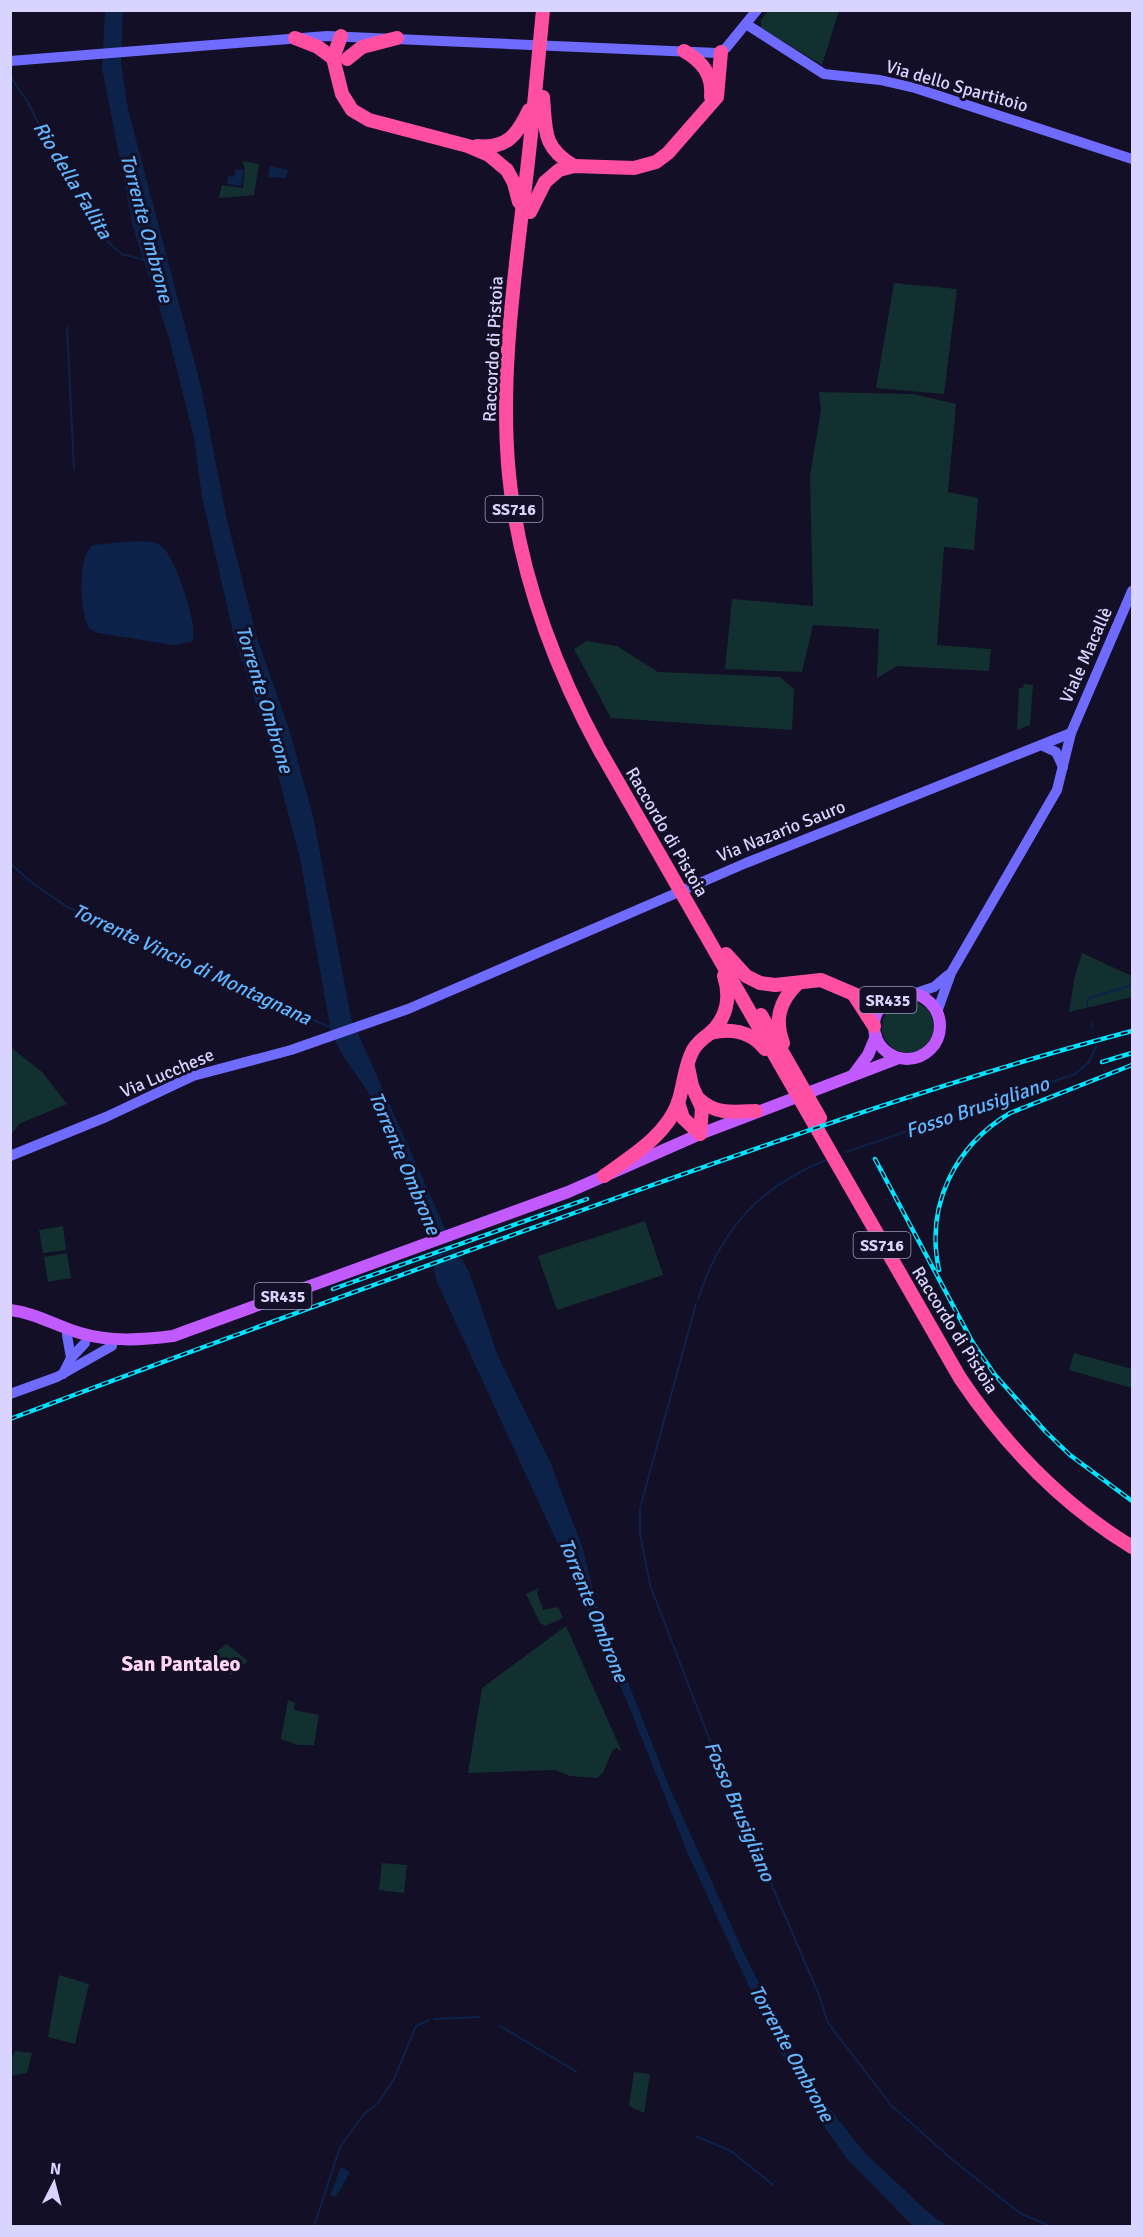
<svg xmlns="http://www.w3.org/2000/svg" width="1143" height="2237" font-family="Signika,sans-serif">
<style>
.green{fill:#12302f}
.water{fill:#0c2248}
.pier{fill:#130f26}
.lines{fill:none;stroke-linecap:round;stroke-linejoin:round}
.stream{stroke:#0c2248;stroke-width:2}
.secondary{stroke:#6f6bff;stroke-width:10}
.primary{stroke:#c25bff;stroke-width:12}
.highway{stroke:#ff4fa3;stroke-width:14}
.rail-casing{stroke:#00e5ff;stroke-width:4.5}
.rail{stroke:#130f26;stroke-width:2;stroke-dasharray:7;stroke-linecap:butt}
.labels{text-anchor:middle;stroke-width:6;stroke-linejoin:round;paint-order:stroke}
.shield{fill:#130f26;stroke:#9e99be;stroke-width:1.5}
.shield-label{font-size:16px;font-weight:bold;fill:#d9d4ff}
.street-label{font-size:18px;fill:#d9d4ff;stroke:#130f26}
.water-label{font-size:20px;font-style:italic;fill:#62b6ff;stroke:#130f26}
.quarter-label{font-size:21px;font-weight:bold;fill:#ffd6f0;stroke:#130f26}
</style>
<rect width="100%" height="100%" fill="#130f26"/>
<g class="green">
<polygon points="768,11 839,11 822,65 761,28 761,20"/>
<polygon points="242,161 259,164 254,195 219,198 222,185 243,188 245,168"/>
<polygon points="894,283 957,289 944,394 876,388"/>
<polygon points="819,392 913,394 956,404 948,492 978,498 974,550 944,547 937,645 991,649 989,671 897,666 877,678 879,629 813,625 802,672 725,669 732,599 813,606 810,475 821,410"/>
<polygon points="1097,632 1102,634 1082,679 1076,677"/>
<polygon points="587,641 617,646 658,672 780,677 794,689 792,730 611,718 574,649"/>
<polygon points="1024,684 1033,685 1030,725 1017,730 1019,688 1023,688"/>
<polygon points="1082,953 1132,976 1132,997 1069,1012 1075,976"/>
<circle cx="908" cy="1027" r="26"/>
<polygon points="10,1044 13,1049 42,1072 67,1104 19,1124 11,1135"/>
<polygon points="645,1221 663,1275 557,1310 538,1256"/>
<polygon points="63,1226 66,1250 43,1253 39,1230"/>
<polygon points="67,1253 71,1278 48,1282 44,1257"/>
<polygon points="1074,1353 1132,1369 1132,1388 1069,1370"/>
<polygon points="539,1588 537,1592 543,1610 558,1607 563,1618 545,1626 540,1623 526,1594"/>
<polygon points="566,1626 622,1752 617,1748 612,1751 603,1773 597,1778 570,1776 555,1770 468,1773 482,1688"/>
<polygon points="227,1644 248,1661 231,1675 207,1658"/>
<polygon points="288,1700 295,1703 294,1710 319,1715 314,1745 298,1745 281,1739"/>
<polygon points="382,1863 407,1865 404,1893 379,1890"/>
<polygon points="59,1975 89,1984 75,2044 48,2037"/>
<polygon points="15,2051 32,2053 27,2073 11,2076 11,2059"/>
<polygon points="634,2072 650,2074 644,2113 629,2106"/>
</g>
<g class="water">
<polygon points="105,11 123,11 121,63 128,109 201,387 227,520 257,638 289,729 313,816 351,1018 443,1224 470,1274 498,1356 551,1464 583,1549 595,1599 669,1786 741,1947 793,2050 830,2109 864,2152 930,2214 948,2226 913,2226 847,2159 818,2118 775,2043 688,1854 626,1699 563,1555 436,1280 423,1216 396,1151 368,1092 342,1054 331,1032 300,858 275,764 234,636 202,497 194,438 169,338 133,227 102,68"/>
<polygon points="270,166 288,170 286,178 268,177"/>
<polygon points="235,169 244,170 241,186 227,184 228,176 234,177"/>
<path d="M 124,542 C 135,542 152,539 161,546 C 174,554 200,628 192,642 L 173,645 L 98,633 L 89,629 C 80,612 76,557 93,545 Z"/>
<polygon points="341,2167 350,2172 336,2197 330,2195"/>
</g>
<g class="pier">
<polygon points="454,1239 458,1248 427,1259 426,1249"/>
<polygon points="459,1250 463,1255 429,1267 428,1261"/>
</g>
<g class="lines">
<g class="stream">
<polyline points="10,76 27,101 54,154 109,243 122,254 144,260"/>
<polyline points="67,327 74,469"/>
<polyline points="10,863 31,882 67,907 102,922 177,961 332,1028"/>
<polyline points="1087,1006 1087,1000 1090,998 1132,985"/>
<polyline points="1091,1023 1092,1028"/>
<polyline points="846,1152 1075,1074 1089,1062 1096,1047"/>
<path d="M 698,1299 C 721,1229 759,1187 826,1160"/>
<polyline points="696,1304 640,1508 640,1534 650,1585 712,1746 819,1995 828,2023 891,2105 954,2161 1020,2213 1049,2226"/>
<polyline points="434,2019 480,2017"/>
<polyline points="500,2026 577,2072"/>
<polyline points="696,2136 731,2151 773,2185"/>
<polyline points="314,2226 340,2147 364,2114 378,2103 394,2079 416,2026 429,2020"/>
</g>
<g class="secondary">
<polyline points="746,24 824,74 880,80 915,88 1132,159"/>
<polyline points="10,61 327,36 717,53 726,48 757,10"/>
<polyline points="1041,745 1056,752 1063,767"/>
<polyline points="913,994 934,987 948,975"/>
<polyline points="937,1012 951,973 1057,790 1071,733 1132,591"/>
<polyline points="10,1156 106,1117 193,1076 291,1050 408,1009 746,863 1071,733"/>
<polyline points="67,1335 71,1358"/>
<polyline points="63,1374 71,1358 85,1343"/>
<polyline points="10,1394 57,1377 112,1346"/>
</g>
<g class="primary">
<circle cx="907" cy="1026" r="33"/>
<polyline points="854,1074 868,1055 876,1036"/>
<path d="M 10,1310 C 36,1313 56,1326 80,1333 C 110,1342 142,1340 173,1336 L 568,1192 L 700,1134 L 899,1058"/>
</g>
<g class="highway">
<path d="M 543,10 C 537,72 532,134 524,195 C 513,288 500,382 509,475 C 519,572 553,664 599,749 L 960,1378 C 1005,1445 1063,1505 1132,1547"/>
<polyline points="341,36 333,58 342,94 352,110 369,120 468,146 489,155 507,170 514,183 519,202"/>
<polyline points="295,38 318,47 333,58"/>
<path d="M 684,51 C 703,62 713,75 711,97"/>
<polyline points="347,59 362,47 397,38"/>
<path d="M 543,97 C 546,131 542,147 574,166"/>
<path d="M 477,146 C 506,149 517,136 529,110"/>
<polyline points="530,212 545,182 559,170 574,166 634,168 656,162 668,153 717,97 721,52"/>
<polyline points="726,954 746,976 760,983 775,985 821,980 863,998 888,1000"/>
<polyline points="854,995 874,1026"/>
<polyline points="761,1015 820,1118"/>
<path d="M 710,1033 C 730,1028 751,1031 765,1049"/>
<path d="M 783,1043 C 774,1019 780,1001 797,984"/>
<polyline points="688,1067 692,1086 702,1108 700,1134"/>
<path d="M 699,1099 C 716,1115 734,1112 756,1111"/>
<polyline points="678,1102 683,1118 700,1134"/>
<path d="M 604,1176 C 630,1157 666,1136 678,1103 C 684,1085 684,1067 693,1050 C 697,1043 702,1039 709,1034 C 727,1019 731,997 724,976"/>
</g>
<g class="rail-casing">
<g id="rail">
<polyline points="1102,1062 1132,1053"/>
<polyline points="875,1159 973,1343 995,1375 1046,1432 1070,1455 1132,1501"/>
<path d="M 939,1270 C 925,1205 955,1146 1010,1113 L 1132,1065"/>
<polyline points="333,1289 587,1199"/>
<path d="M 10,1419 C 208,1344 406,1273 605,1202 C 779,1140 953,1078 1132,1031"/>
</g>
</g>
<use href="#rail" class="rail"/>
</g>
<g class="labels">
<g class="shield">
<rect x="485.5" y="496" width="57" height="26" rx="4.5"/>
<rect x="859.5" y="987" width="57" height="26" rx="4.5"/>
<rect x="853.5" y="1232" width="57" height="26" rx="4.5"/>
<rect x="254.5" y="1283" width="57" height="26" rx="4.5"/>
</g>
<g class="shield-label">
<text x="514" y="515">SS716</text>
<text x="888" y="1006">SR435</text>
<text x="882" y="1251">SS716</text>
<text x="283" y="1302">SR435</text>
</g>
<g class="street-label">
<text transform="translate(957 86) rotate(16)" y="6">Via dello Spartitoio</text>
<text transform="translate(493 349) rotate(-87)" y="6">Raccordo di Pistoia</text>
<text transform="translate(1086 655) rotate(-66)" y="6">Viale Macallè</text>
<text transform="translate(781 831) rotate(-22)" y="6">Via Nazario Sauro</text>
<text transform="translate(667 832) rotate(60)" y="6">Raccordo di Pistoia</text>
<text transform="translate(167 1073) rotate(-23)" y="6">Via Lucchese</text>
<text transform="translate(955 1330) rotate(58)" y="6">Raccordo di Pistoia</text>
</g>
<g class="water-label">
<text transform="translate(73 180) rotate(59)" y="7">Rio della Fallita</text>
<text transform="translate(147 228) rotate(75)" y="7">Torrente Ombrone</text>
<text transform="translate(265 699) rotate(73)" y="7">Torrente Ombrone</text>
<text transform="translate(192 964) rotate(25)" y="7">Torrente Vincio di Montagnana</text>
<text transform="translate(977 1107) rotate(-19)" y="7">Fosso Brusigliano</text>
<text transform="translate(405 1163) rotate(67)" y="7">Torrente Ombrone</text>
<text transform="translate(594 1610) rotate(68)" y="7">Torrente Ombrone</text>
<text transform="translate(740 1811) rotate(67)" y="7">Fosso Brusigliano</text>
<text transform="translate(792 2053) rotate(61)" y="7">Torrente Ombrone</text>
</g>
<g class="quarter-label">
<text x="181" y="1671">San Pantaleo</text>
</g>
</g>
<rect width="1143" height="2237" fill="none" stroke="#d9d4ff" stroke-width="24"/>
<g transform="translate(54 2183) rotate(6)" stroke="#130f26" stroke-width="4.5" paint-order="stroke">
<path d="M0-4.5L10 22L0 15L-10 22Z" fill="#d9d4ff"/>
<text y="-9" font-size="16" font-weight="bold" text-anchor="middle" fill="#d9d4ff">N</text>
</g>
</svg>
